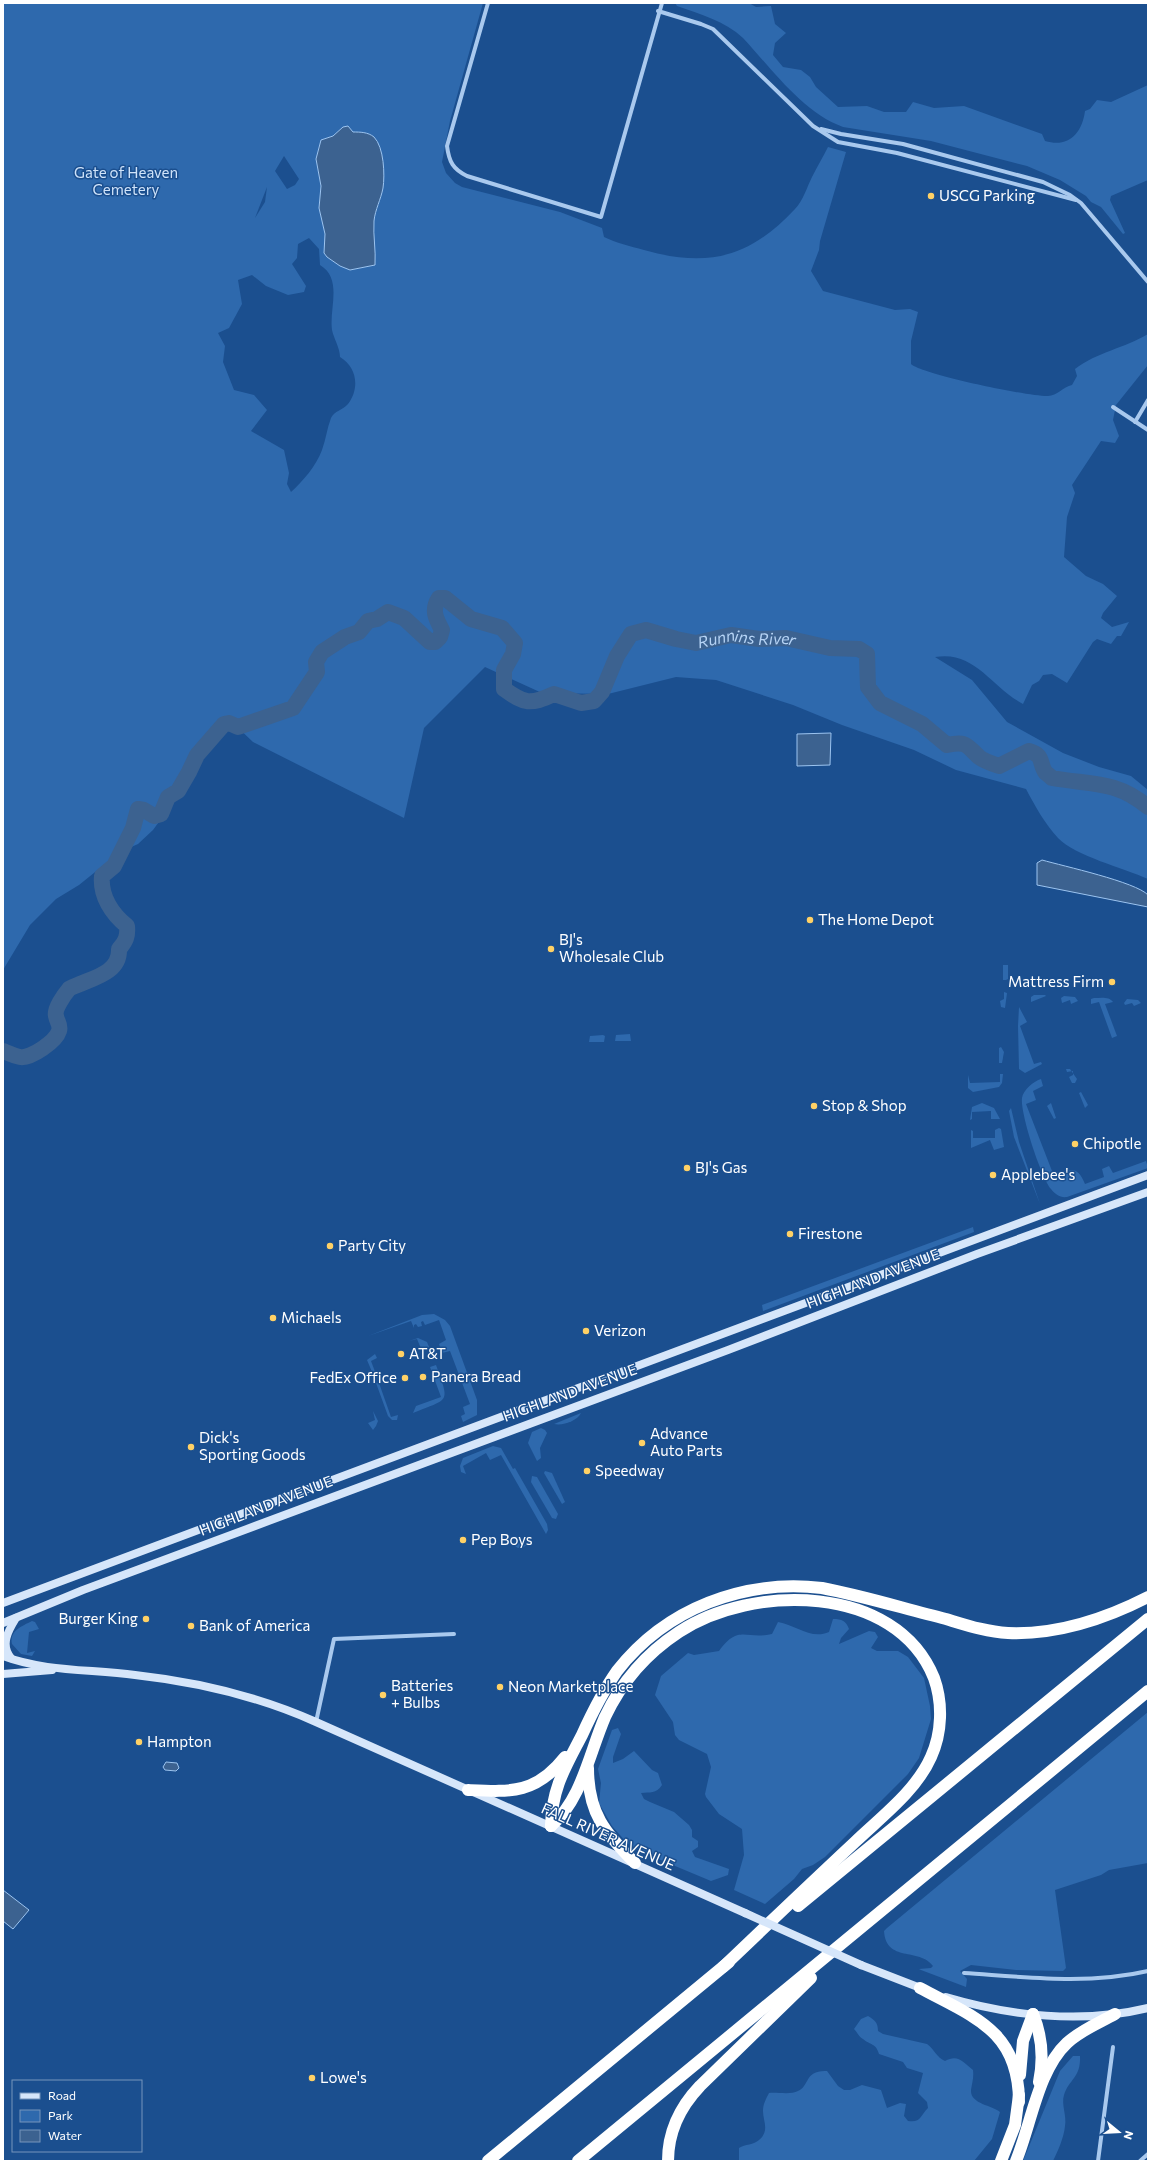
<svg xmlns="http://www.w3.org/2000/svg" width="1151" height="2164" font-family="Commissioner,sans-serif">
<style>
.green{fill:#2e69ad;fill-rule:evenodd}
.water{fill:#3c6290;stroke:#9cc4f0}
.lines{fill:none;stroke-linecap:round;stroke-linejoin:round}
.river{stroke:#3c6290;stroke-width:16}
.street{stroke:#a9c9ee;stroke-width:4}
.secondary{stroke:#d6e6fa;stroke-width:8}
.highway{stroke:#fff;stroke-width:12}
.secondary-bridge{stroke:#d6e6fa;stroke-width:8}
.poi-dot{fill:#ffd166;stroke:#1b4f8f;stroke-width:1.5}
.labels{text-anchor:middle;stroke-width:3;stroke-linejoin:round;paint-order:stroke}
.park-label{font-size:15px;fill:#cfe3fa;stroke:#1b4f8f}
.poi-label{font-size:15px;fill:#fff;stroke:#1b4f8f;text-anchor:start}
.street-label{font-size:15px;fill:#fff;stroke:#1b4f8f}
.water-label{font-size:16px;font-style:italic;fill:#b5d3f5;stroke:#1b4f8f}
</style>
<rect width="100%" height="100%" fill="#1b4f8f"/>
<g class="green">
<path d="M 3,3 L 483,3 L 450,121 L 442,162 L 446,173 L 455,183 L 462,187 L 560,212 L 602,228 L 604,237 C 616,243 630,246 644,250 C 708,268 749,258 795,209 C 803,201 807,187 812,177 C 817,167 823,157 828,147 L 846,152 L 820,241 L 819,250 L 811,271 L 823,291 L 895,310 L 910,309 L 918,312 L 911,341 L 911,364 C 921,374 1030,397 1048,396 C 1057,396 1063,387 1072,385 L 1077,376 L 1075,369 C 1097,352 1125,348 1148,334 L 1148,365 L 1116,405 L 1113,420 L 1119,436 L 1115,443 L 1101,441 L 1072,485 L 1075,493 L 1067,517 L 1064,557 L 1086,576 L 1103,584 L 1117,596 L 1103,613 L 1101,618 L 1112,627 L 1129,622 L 1121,636 L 1117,636 L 1111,644 L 1097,639 L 1093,642 L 1067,683 L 1052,674 L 1043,675 L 1039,681 L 1032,685 L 1023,704 C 991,687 975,650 935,657 L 972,680 L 1007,722 L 1063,753 L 1099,767 L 1131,776 L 1148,790 L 1148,879 C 1124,868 1075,856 1058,838 C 1045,824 1035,806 1026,789 L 956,770 L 914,750 L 842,725 L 793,705 L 716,680 L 676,677 L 608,694 L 542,693 L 485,667 L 424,728 L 404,818 L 253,742 L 233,723 L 220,735 L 202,743 L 190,753 L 172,804 L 153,830 L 138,844 L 120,852 L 79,885 L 56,899 L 30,925 L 3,970 ZM 343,127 L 353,132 L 364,132 L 380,151 L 383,165 L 383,189 L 374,219 L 375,265 L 350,270 L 327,257 L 324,223 L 319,208 L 321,186 L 316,159 L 321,140 L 333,136 ZM 284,156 L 299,179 L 295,185 L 287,189 L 275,171 ZM 267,187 L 265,202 L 255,218 ZM 309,238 L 319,249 L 320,265 C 343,279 329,308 332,330 C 334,339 340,348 340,357 C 357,367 360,388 348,404 C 343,410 334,411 331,418 C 327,428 326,439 322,450 C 316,466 303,481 291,492 L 287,484 L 289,473 L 284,450 L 251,431 L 267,410 L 254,395 L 234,390 L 223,362 L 225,346 L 218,333 L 229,328 L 242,304 L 238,280 L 252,275 L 266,286 L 288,295 L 304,292 L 306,286 L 292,264 L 297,258 L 298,244 Z"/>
<path d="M 675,3 L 749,3 L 756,7 L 771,6 L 775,24 L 786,33 L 775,43 L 773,55 L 783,67 L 801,70 L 810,77 L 816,87 L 838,107 L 867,106 L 884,112 L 906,112 L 913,102 L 934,108 L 964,106 L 1042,134 L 1045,141 C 1068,148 1082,134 1085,111 L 1090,109 L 1097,100 L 1111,102 L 1148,85 L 1148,180 L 1111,196 L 1110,200 L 1125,233 L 1123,234 L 1101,207 L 1091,202 L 1086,196 L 1060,180 L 1027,166 L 931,141 L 843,127 C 803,113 771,68 743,38 C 725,21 700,14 677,6 Z"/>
<polygon points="1003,965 1008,965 1008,979 1006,980 1003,980"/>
<polygon points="1004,992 1007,993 1005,1008 1001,1007 1000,1001 1004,999"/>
<polygon points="1034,995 1045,995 1046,996 1031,1002 1031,997"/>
<polygon points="1064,996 1075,997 1078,1001 1071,1004 1070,1000 1062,1003 1061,998"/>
<path d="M 1094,998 C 1100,998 1109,996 1113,1002 L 1105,1004 L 1117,1036 L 1112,1038 L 1099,1002 L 1091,1004 L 1091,999 Z"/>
<polygon points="1127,999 1138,1000 1141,1003 1134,1006 1132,1003 1125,1005 1124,1003"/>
<polygon points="1019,1007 1027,1022 1020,1026 1034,1064 1041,1062 1042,1064 1025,1073 1019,1069 1018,1026"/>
<polygon points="630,1034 631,1041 615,1041 616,1035"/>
<polygon points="603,1035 605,1036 604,1042 589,1042 590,1036"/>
<polygon points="1001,1047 1004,1052 1002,1063 999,1063 999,1048"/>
<polygon points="1066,1069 1070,1069 1077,1079 1075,1083 1072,1083 1069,1077 1073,1075 1073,1071 1067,1072"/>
<polygon points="1000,1074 1003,1074 1002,1083 999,1087 973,1092 968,1088 968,1075 970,1083 1000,1082"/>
<path d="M 1041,1079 L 1043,1086 L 1033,1091 L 1036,1100 L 1026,1104 L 1052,1171 C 1067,1177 1075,1159 1085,1184 L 1104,1177 L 1102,1169 L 1109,1166 L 1113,1173 L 1146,1161 L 1148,1168 L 1067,1197 C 1060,1198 1055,1194 1051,1189 C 1041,1177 1020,1113 1022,1098 C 1023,1090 1034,1081 1041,1079 Z"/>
<polygon points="1081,1092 1088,1105 1085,1108 1079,1093"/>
<polygon points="982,1103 994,1108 1000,1119 991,1119 991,1111 972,1112 972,1119 970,1120 972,1107"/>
<polygon points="1051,1103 1056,1118 1054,1119 1047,1106"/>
<polygon points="1011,1108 1019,1142 1040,1204 1014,1137 1009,1111"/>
<polygon points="999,1128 1001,1129 1004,1147 994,1150 990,1140 971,1148 971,1130 973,1131 973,1138 995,1138 995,1130"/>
<polygon points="973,1227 974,1232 763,1311 762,1305"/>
<polygon points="434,1314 445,1320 450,1326 477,1400 477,1415 463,1422 461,1416 465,1414 463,1407 470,1404 450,1351 442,1353 439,1344 446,1340 439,1320 425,1325 423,1321 421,1322 422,1326 418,1327 416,1324 414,1325 414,1328 411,1321 368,1336 422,1315"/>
<polygon points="418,1338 427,1342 429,1347 427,1349 422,1351 417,1339 409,1341"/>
<polygon points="375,1354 377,1358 371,1361 377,1377 375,1379 367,1360"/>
<path d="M 436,1365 C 450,1404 450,1398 413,1413 L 416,1406 L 441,1397 L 430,1367 Z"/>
<polygon points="376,1383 379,1383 391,1417 398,1415 397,1420 392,1420 388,1416"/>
<polygon points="373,1411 378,1421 376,1426 373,1430 368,1423 375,1420"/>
<path d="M 581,1413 C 577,1421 563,1426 554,1424 Z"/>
<polygon points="541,1428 545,1430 547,1433 540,1448 541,1458 537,1461 528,1443 532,1432"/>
<polygon points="493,1446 501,1448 513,1469 515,1468 547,1524 548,1530 546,1534 501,1455 490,1460 486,1453 463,1466 466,1474 461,1472 460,1466 463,1458"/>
<polygon points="545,1471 552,1473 565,1502 562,1504 544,1473"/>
<polygon points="532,1476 537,1477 558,1514 556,1519 552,1518 531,1482"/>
<polygon points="518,1539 522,1546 530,1543 522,1548 518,1548 512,1544"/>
<path d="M 833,1619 C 842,1619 846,1621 849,1629 L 841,1638 L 839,1644 L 869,1631 L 875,1632 L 878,1637 L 871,1648 L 877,1651 L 898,1651 L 908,1657 L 924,1678 L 930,1706 L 931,1719 L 919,1758 L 908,1774 L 825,1857 L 813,1865 L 802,1869 L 794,1879 L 765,1904 L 734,1890 L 744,1855 L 742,1829 L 719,1814 L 706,1797 L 705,1794 L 711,1767 L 707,1754 L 679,1740 L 675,1735 L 673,1722 L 655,1695 L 661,1676 L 688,1653 L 694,1655 L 719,1651 C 739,1624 745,1640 772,1634 L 778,1622 C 796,1625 811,1640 829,1632 Z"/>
<path d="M 32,1621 L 35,1622 L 39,1629 L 29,1632 L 27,1653 L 35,1651 L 32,1656 L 21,1654 L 12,1644 C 9,1631 22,1626 32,1621 Z"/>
<path d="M 1148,1712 L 1148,1863 L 1109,1870 L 1101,1875 L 1055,1890 L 1066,1968 L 1063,1971 L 1016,1970 L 971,1965 L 960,1971 L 967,1979 L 966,1987 L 921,1970 L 919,1969 L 931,1968 L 933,1966 C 919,1947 886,1963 884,1931 L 887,1928 Z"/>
<path d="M 618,1728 L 621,1734 L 613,1757 L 613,1763 L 623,1759 L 634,1751 L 652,1770 L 658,1773 L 662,1785 C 656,1794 650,1792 641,1793 L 644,1799 L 650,1802 L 674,1812 L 689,1825 L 692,1830 L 692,1837 L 698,1841 L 698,1847 L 692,1851 L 695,1857 L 729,1869 L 728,1875 L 711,1881 L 644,1853 L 627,1843 L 612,1826 L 599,1803 L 601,1783 L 598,1769 L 612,1730 Z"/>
<path d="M 868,2016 C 875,2020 878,2023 878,2031 L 883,2034 L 927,2044 C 934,2049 937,2058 945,2061 C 958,2054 963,2062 973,2070 C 974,2078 972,2083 971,2090 C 970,2104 992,2105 1000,2112 L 992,2139 L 974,2161 L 739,2161 L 739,2148 C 745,2144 754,2145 759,2140 C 770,2131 763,2121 763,2111 C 763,2104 766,2099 769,2093 C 777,2092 791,2095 798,2091 C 810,2086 804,2070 827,2071 L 838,2086 L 844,2090 L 850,2090 L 862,2085 L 881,2090 L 887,2108 L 900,2103 L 906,2104 L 904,2116 L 908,2121 C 921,2123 920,2116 928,2108 L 927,2102 L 918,2093 L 923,2073 L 907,2068 L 903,2062 L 879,2054 C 876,2043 870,2045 863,2039 C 859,2037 857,2032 854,2029 L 861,2019 Z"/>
<path d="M 1073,2056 L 1080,2056 C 1081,2078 1069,2079 1064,2095 C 1061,2104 1067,2116 1065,2126 C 1064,2137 1058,2151 1053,2161 L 1023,2161 L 1060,2071 Z"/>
</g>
<g class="water">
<path d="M 348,126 L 353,132 C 360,132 368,132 374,137 C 384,147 385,175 383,188 C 381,199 375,210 374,221 C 373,236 376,250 375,265 L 350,270 L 340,266 L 327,257 L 324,253 L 325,234 L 319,208 L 321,186 L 316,159 L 321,140 L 333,136 L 343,127 Z"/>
<polygon points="831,733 830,765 797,766 797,734"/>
<path d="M 1042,860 C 1063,866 1136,882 1148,895 L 1148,907 L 1037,885 L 1037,863 Z"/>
<polygon points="166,1762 177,1763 179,1768 176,1771 165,1770 163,1767"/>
<polygon points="3,1890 29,1910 13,1929 3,1921"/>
</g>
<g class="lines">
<path class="river" id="s1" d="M 3,1051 C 8,1053 15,1056 20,1057 C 31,1059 56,1041 59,1031 C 61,1025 57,1022 56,1016 C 54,1009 64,995 69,989 C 71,987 76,986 80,984 C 97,977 120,971 119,949 C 126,941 128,936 127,926 C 112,914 100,896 102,876 L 114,866 L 133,828 L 138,809 L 144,810 L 154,816 L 161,814 L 168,797 L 178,791 L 189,772 L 197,755 L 224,724 L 229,723 L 238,727 L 293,708 L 317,672 L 316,662 L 322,652 L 345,637 L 359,632 L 368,621 L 377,619 L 388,612 L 404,618 L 430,642 L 435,642 L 440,637 L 442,630 C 436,619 431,610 439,598 L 445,598 L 471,619 L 502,628 L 515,643 L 513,654 L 504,670 L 504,689 C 525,704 530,705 554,694 L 581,703 L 594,701 L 602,692 L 617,656 L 631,634 L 646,630 L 676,639 L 696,643 L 731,635 L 759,639 L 786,638 L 830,648 L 859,649 L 867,654 L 868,687 L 880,703 L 922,724 L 947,745 C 967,741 966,745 979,757 C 984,761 993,764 999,766 L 1029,751 C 1044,755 1039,762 1045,772 C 1047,774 1050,776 1052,778 C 1091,785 1116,780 1148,807"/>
<g class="street">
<path d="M 488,3 L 447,146 C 449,162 453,169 467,176 L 601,217 L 662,3"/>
<polyline points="658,11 701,24 713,29 813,126 838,142 897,153 1076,200"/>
<polyline points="821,129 841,134 903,144 1043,182 1070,195 1081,203 1148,282"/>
<polyline points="1113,407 1148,430"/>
<polyline points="1135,422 1148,400"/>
<polyline points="316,1722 334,1639 454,1634"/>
<path d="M 964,1973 C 1025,1977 1088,1985 1148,1971"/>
<polyline points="1098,2161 1113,2047"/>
<polyline points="1140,2161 1148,2154"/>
</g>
<g class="secondary">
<polyline points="3,1603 1148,1175"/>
<polyline points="3,1623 83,1590 728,1350 977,1254 1148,1192"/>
<path d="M 3,1656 C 46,1672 90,1669 135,1675 C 198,1682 258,1696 316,1722 L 745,1913"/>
<path d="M 11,1658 C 0,1645 8,1631 16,1618"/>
<polyline points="3,1674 52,1670"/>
<polyline points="861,1965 923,1989"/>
<path d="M 946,1997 C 1010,2016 1082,2024 1148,2008"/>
</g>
<g class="highway">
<path d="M 588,1768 C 588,1813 605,1833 635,1863"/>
<path d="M 468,1790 C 511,1792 536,1794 565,1757"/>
<path d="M 551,1826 C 582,1799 589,1754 605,1717 C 621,1683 647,1653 679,1632 C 751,1584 896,1583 934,1678 C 943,1703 942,1733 931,1757 C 916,1791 881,1817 855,1842 C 811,1883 767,1925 723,1967"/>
<path d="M 551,1826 C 552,1788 565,1768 582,1735 C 592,1713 603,1691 617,1671 C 666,1608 744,1579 822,1588 C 864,1596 905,1609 946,1619 C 966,1625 987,1632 1008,1633 C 1057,1635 1105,1619 1148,1597"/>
<polyline points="798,1906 1148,1619"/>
<path d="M 920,1988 C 974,2017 1019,2031 1019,2102"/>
<path d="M 1033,2014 C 1042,2036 1044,2058 1039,2082"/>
<polyline points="1020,2075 1023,2041 1033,2014"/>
<polyline points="488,2161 729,1962"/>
<polyline points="578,2161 1148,1691"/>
<path d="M 668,2161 C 668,2131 680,2107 700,2086 L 811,1978"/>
<polyline points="1001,2161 1015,2125 1019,2095"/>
<path d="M 1016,2161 C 1031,2125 1038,2070 1067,2043 C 1081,2030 1099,2023 1115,2014"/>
</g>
<polyline class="secondary-bridge" points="745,1913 861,1965"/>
</g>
<g class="poi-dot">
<circle cx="931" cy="196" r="4"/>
<circle cx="810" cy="920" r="4"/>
<circle cx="551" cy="949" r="4"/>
<circle cx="1112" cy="982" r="4"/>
<circle cx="814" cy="1106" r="4"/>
<circle cx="1075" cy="1144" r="4"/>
<circle cx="687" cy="1168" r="4"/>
<circle cx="993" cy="1175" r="4"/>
<circle cx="790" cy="1234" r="4"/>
<circle cx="330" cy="1246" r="4"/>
<circle cx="273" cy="1318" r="4"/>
<circle cx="586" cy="1331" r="4"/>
<circle cx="401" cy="1354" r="4"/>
<circle cx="423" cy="1377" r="4"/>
<circle cx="405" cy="1378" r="4"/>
<circle cx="642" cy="1443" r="4"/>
<circle cx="191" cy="1447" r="4"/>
<circle cx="587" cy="1471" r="4"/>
<circle cx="463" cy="1540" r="4"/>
<circle cx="146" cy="1619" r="4"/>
<circle cx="191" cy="1626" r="4"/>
<circle cx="500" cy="1687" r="4"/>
<circle cx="383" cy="1695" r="4"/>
<circle cx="139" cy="1742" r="4"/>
<circle cx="312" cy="2078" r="4"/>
</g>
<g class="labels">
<g class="park-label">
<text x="126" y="178">Gate of Heaven<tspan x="126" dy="17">Cemetery</tspan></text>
</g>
<g class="poi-label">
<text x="939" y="201">USCG Parking</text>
<text x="818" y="925">The Home Depot</text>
<text x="559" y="945">BJ's<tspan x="559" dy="17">Wholesale Club</tspan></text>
<text x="1104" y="987" text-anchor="end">Mattress Firm</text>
<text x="822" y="1111">Stop &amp; Shop</text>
<text x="1083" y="1149">Chipotle</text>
<text x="695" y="1173">BJ's Gas</text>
<text x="1001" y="1180">Applebee's</text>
<text x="798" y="1239">Firestone</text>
<text x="338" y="1251">Party City</text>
<text x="281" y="1323">Michaels</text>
<text x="594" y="1336">Verizon</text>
<text x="409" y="1359">AT&amp;T</text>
<text x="431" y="1382">Panera Bread</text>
<text x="397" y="1383" text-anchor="end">FedEx Office</text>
<text x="650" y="1439">Advance<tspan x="650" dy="17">Auto Parts</tspan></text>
<text x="199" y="1443">Dick's<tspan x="199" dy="17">Sporting Goods</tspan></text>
<text x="595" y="1476">Speedway</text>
<text x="471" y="1545">Pep Boys</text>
<text x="138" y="1624" text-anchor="end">Burger King</text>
<text x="199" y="1631">Bank of America</text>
<text x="391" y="1691">Batteries<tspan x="391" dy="17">+ Bulbs</tspan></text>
<text x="508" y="1692">Neon Marketplace</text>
<text x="147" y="1747">Hampton</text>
<text x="320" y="2083">Lowe's</text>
</g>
<g class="street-label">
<text transform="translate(873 1279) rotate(-21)" y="5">HIGHLAND AVENUE</text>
<text transform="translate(570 1393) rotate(-20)" y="5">HIGHLAND AVENUE</text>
<text transform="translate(266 1506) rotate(-21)" y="5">HIGHLAND AVENUE</text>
<text transform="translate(608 1837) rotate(24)" y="5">FALL RIVER AVENUE</text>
</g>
<g class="water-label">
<text dy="6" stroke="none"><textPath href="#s1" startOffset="1235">Runnins River</textPath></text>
</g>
</g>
<rect width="1151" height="2164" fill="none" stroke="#ffffff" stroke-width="8"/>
<rect x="12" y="2080" width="130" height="72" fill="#1b4f8f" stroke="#7695bc"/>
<rect x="20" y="2093" width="20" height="6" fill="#d6e6fa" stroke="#7695bc"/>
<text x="48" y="2100" font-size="12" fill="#ffffff">Road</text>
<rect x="20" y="2110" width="20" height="12" fill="#2e69ad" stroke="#7695bc"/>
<text x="48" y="2120" font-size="12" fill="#ffffff">Park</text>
<rect x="20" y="2130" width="20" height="12" fill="#3c6290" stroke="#7695bc"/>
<text x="48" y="2140" font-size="12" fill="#ffffff">Water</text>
<g transform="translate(1119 2132) rotate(108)" stroke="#1b4f8f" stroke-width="3" paint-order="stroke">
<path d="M0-3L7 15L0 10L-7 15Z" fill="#ffffff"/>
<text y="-6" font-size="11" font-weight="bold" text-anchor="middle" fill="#ffffff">N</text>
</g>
</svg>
